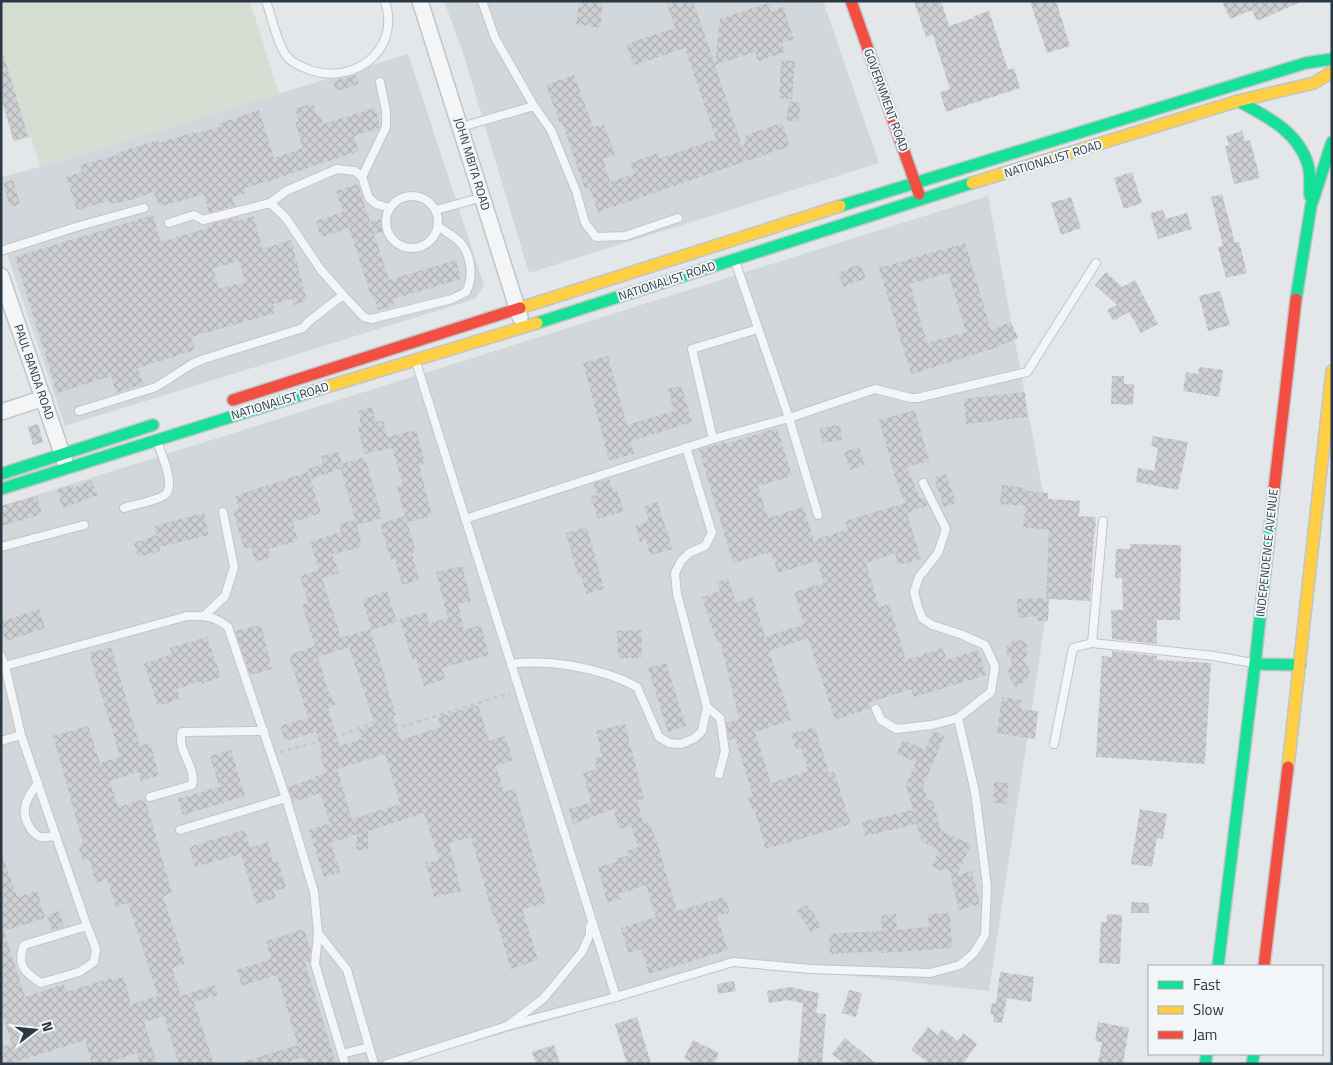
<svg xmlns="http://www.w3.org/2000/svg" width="1333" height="1065" font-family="'Titillium Web',sans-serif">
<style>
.built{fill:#d2d7dc}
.pitch{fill:#d6ded4}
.building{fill:url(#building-cross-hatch);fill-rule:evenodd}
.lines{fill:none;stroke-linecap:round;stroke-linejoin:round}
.lane-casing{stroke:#c2c5c7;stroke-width:10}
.street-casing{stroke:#c2c5c7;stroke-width:18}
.fast-casing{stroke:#c2c5c7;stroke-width:14}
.slow-casing{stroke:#c2c5c7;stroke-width:14}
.jam-casing{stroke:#c2c5c7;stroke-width:14}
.path{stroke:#c3c7c9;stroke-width:2.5;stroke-dasharray:4 4;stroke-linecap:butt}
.lane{stroke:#f3f5f6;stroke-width:8}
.street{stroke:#f3f5f6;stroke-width:15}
.fast{stroke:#16e098;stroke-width:11}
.slow{stroke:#ffcf43;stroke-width:11}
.jam{stroke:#f24e42;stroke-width:11}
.labels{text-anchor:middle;stroke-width:4;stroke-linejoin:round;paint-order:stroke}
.street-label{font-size:12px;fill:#293845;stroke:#f2f6f8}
</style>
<defs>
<pattern id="building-cross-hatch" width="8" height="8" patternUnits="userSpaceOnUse" patternTransform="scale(1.25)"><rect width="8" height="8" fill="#cdcfd2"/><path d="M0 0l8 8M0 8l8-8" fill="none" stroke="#b0b2b6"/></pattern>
</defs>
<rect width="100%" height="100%" fill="#e4e7e9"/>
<g class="built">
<polygon points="444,1 823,1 879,163 529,273 464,56"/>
<polygon points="408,54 484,285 475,299 65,426 1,236 1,177 40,167"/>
<polygon points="988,196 1055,556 989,991 737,963 616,1002 404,1061 405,1064 1,1064 1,506"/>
</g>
<polygon class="pitch" points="1,1 250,1 279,94 40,167 31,137 14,142 1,101"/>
<g class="building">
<polygon points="579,1 603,1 600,28 576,24"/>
<polygon points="666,1 693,1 715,64 720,19 768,3 771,12 783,7 794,39 782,43 785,52 758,61 755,52 715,65 743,149 746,135 782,123 790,146 598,212 589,187 585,189 562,122 560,123 546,85 574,75 593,127 604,124 615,155 603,159 610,182 634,174 630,163 658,153 659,159 716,139 685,48 634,65 626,44 675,28"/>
<polygon points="914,1 941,1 949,26 974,18 974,16 989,11 1008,70 1014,68 1020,88 946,112 940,92 950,89 933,35 926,37"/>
<polygon points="1030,1 1056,1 1070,46 1047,53"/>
<polygon points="1222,1 1303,1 1257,21 1252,10 1230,19"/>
<polygon points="4,56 28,136 14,141 1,97 1,57"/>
<polygon points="781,60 795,61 792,99 779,98"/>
<polygon points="356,75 359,84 336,91 333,81"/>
<polygon points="789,101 801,103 798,122 786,120"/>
<polygon points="313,103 317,115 320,114 323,124 375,108 380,126 379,128 354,136 359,151 280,177 280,178 244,188 246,193 232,197 235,206 209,213 204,194 159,207 154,192 126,201 110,204 109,201 77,210 66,177 82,172 80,165 118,155 117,153 158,140 159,143 194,132 194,134 219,127 218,124 259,110 274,158 303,148 295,122 299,121 295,109"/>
<polygon points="1242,131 1245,141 1250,140 1260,178 1234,184 1225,146 1229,145 1226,136"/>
<polygon points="1132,172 1142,203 1124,209 1114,178"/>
<polygon points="13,180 20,204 10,207 3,183"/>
<polygon points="358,184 370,222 380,219 384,231 374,234 389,280 456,260 461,279 393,299 394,306 378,310 374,295 371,296 349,228 321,237 316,221 343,212 336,191"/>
<polygon points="1222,194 1235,243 1239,242 1247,273 1226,278 1218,247 1223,246 1211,197"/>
<polygon points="1071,197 1081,228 1061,235 1051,203"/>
<polygon points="1163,210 1166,219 1187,213 1192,229 1158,239 1150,213"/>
<path d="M 153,215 L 161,242 L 208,228 L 207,225 L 238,217 L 239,221 L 253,216 L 263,249 L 291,240 L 307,301 L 294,305 L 292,299 L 273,304 L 275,313 L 191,337 L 195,350 L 138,368 L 143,384 L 116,393 L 111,376 L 57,393 L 15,257 ZM 239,261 L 245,282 L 219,289 L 213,268 Z"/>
<path d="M 965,243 L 991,330 L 1011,322 L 1018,338 L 992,349 L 911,374 L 879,268 ZM 948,273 L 966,332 L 927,343 L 910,284 Z"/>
<polygon points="860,264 866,278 844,287 838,273"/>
<polygon points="1106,272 1122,287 1135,280 1158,324 1141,333 1129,312 1113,321 1107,310 1117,305 1095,285"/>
<polygon points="1220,291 1230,325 1208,331 1199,296"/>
<polygon points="608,356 627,425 674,411 668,389 681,385 692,422 631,441 634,454 609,460 583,363"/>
<polygon points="1199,367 1223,370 1219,397 1183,391 1186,372 1198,374"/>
<polygon points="1112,376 1124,376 1124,384 1134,384 1133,405 1111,404"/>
<polygon points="1025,392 1027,417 966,424 964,399"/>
<polygon points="372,407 376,422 383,421 387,437 416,430 425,463 419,465 432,516 407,522 416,552 412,553 419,580 402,585 395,559 391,560 380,524 405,516 397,487 403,485 392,448 364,454 358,427 361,426 358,411"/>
<polygon points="915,410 929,461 907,467 920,499 924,498 928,505 907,513 921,559 898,565 895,553 866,563 879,607 889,604 906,660 943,648 947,660 978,650 986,675 914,697 911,689 870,702 871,708 835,720 808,638 769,651 791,720 755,732 771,783 808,771 801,748 796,749 791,734 815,727 829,773 834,772 851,824 766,849 754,809 752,809 748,798 753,796 735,738 729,740 726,723 739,719 720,641 717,642 702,597 720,591 717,582 728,578 736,603 753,597 765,637 804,624 794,592 824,583 817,561 778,573 771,552 733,563 699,450 724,442 725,444 777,428 792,476 758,486 768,518 803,507 814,540 848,529 845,521 905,503 895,477 879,420"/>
<polygon points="38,424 43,442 33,445 28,427"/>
<polygon points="840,425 842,440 822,443 820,428"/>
<polygon points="1153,436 1188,442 1178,490 1136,482 1138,468 1154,471 1158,448 1151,446"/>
<polygon points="859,447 865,465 850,470 844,452"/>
<path d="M 339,452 L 342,464 L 365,457 L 382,518 L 357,525 L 362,547 L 332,554 L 339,573 L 322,578 L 341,638 L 370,629 L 387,683 L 386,684 L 396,715 L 393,716 L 401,740 L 441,727 L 438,717 L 478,705 L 489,741 L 505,736 L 513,760 L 496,766 L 504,792 L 515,789 L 546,903 L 522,909 L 538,960 L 511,969 L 495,916 L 493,916 L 471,837 L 449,843 L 461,891 L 434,897 L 426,863 L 439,860 L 424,813 L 368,831 L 368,850 L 356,850 L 357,834 L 331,843 L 340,872 L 324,877 L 309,830 L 330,823 L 320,793 L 293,802 L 288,787 L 315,778 L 315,776 L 326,773 L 319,753 L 322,752 L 316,732 L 285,741 L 280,726 L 308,718 L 289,655 L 315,646 L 302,605 L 308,603 L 300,576 L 319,570 L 310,542 L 341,532 L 339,524 L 355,520 L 341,469 L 311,479 L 308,469 L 323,464 L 321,456 ZM 349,647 L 375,725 L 359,730 L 362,739 L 340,746 L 328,709 L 336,704 L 328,690 L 318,657 ZM 385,754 L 400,804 L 352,819 L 337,769 Z"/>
<polygon points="308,472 321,513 293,522 298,541 268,549 271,557 255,562 251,547 244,549 236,521 233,511 239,509 235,496"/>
<polygon points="946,474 956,503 944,507 934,478"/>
<polygon points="609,479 613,491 617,490 624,511 598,519 591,497 597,495 594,483"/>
<polygon points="91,480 98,495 63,508 57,490 72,485 73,488"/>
<polygon points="1002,485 1026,488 1026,491 1048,493 1048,499 1080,501 1079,516 1096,517 1095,532 1094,532 1090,601 1049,599 1048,621 1037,621 1038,616 1018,618 1017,599 1046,598 1049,530 1023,527 1026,506 1000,504"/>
<polygon points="37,496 42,514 1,526 1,506"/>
<polygon points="657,502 673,549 650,555 646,540 640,542 635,526 649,521 644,506"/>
<polygon points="204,513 209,535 159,547 160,551 138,557 134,543 157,535 154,526"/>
<polygon points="587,527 604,589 586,594 581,575 578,576 566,533"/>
<polygon points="1130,544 1181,545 1180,620 1157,620 1157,644 1112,639 1111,610 1123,610 1122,578 1115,578 1116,549 1130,549"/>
<polygon points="462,566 471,601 458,604 464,630 481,625 489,655 442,668 445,679 424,686 416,659 412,660 400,619 426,612 429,623 448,618 436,572"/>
<polygon points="387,591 397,622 372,630 362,599"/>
<polygon points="39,609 45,628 6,641 1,628 1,622"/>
<polygon points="261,625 272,669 250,675 235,631"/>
<polygon points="641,630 642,658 618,658 617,631"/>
<polygon points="207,637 221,677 202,684 201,681 177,689 180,699 158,706 144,664 172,654 170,648"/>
<polygon points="1016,639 1025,642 1027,646 1027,654 1023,660 1029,669 1030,673 1026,681 1016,687 1009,677 1008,672 1012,661 1007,654 1006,649 1008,644"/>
<polygon points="111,647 140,746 150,743 159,775 141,781 138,772 110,781 118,807 145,799 172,893 163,896 185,964 172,968 181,996 215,985 218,995 194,1002 214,1064 179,1064 164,1016 144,1022 157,1064 140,1064 137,1053 104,1064 92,1064 85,1040 9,1064 1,1064 1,1047 12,1044 1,1012 1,858 3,858 17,897 37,891 45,918 4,931 25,997 64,984 66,992 111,978 111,980 124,977 131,1004 158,996 128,903 116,907 107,879 96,883 89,859 83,861 78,845 83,843 53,736 88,726 100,763 120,757 89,653"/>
<polygon points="1112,651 1157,656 1157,660 1211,663 1205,764 1096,757 1102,656 1112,657"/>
<polygon points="666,663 686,726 668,732 648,668"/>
<polygon points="1002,697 1021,700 1020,709 1038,711 1035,739 997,733"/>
<polygon points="625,724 644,799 637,800 644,824 649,822 657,842 677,911 725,897 730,913 717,916 728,950 649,974 641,949 628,953 621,928 656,917 646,885 619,894 621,899 607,902 598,867 616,862 616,859 629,855 627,851 638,847 631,826 619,829 613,809 573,824 569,809 591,802 583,773 597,769 595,758 602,756 596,731"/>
<polygon points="934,731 945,736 923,785 927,799 933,801 941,831 971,844 957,875 972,871 980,904 959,910 949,869 942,871 932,866 939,850 922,842 916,824 865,836 862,822 913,810 906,785 916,762 897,754 903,740 925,750"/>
<polygon points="231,750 245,796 183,815 178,799 219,787 210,756"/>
<polygon points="994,782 1008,783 1007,804 993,803"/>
<polygon points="1140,809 1167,814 1163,839 1157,838 1152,867 1131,864"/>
<polygon points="245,830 250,848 268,842 273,862 278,861 286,888 274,891 276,898 256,904 241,854 195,867 189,847"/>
<polygon points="1131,902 1149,903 1149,913 1131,913"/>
<polygon points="806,905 810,911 811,910 822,926 811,932 797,911"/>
<polygon points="59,911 64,927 52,931 47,915"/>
<polygon points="950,913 952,948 882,953 882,951 830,954 829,934 882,931 881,915 896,914 897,930 929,927 928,914"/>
<polygon points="1107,914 1122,915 1120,964 1099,963 1101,922 1107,922"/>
<polygon points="304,929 311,952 310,961 305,962 336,1064 305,1064 303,1057 282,1064 246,1064 246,1061 298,1045 277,975 242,986 237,970 271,959 266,941"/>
<polygon points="1000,972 1034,977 1031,1002 1007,998 1002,1023 993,1022 994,1015 990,1014 992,1003 996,1004"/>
<polygon points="734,981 736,991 718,994 717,984"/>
<polygon points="790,987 819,993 816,1013 826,1014 822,1064 798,1064 803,1003 788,1000 769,1003 767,991"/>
<polygon points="849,990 862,993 856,1017 842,1013"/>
<polygon points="637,1017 651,1064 627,1064 615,1024"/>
<polygon points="1098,1022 1129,1028 1123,1064 1098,1064 1102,1042 1095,1041"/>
<polygon points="928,1027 937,1035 942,1029 958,1041 963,1033 977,1044 963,1064 930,1064 911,1050"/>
<polygon points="845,1038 877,1064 845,1064 832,1054"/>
<polygon points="693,1040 719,1053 714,1064 695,1064 684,1058"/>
<polygon points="554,1045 560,1064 536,1064 532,1052"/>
</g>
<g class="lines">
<g class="lane-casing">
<g id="lane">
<path d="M 266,1 C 271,15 277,41 284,52 C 288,60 297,65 305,68 C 350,88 402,52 385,1"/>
<polyline points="482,1 495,38 534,106"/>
<polyline points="461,127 534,106 551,130 576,191 585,223 596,237 625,236 678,218"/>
<polyline points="362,177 386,127 386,111 380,82"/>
<circle cx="412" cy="222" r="26"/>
<path d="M 270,203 L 286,218 L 321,270 L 343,295 L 364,317 L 371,319 L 452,299 L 466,292 C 473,279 472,259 463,246 C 459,238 445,232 438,226"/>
<polyline points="436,210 483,197"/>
<polyline points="169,223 194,215 203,220 270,203 286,191 337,169 355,171 362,177 369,198 376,204 390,208"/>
<polyline points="1,251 76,227 144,208"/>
<polyline points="735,261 789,418 818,515"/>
<polyline points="416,362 616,997"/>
<polyline points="79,411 156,387 192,364 204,359 303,328 308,322 343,295"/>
<polyline points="713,439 692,349 758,329"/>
<path d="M 124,508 C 137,504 151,502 163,496 C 178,489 161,454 157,441"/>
<polyline points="465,519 713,439 789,418 875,389 911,398 917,398 1027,372 1096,263"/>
<polyline points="1,547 84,525"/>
<polyline points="204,616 225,596 234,567 223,512"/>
<polyline points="1092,643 1103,521"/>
<polyline points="1,656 5,666"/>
<path d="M 511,664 C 550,659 602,668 637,687 L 659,737 L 669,743 L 681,744 L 695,738 L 702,731 L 707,707 L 677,594 L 675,573 L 681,561 L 689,553 L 705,546 L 712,533 L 686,447"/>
<polyline points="707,707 720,718 725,751 719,774"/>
<polyline points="876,709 881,720 896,729 932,725 958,718 991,692 995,666 985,645 960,634 932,625 922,618 918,607 914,592 919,577 938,553 946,529 923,483"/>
<path d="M 21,735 L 87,926 L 96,949 L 94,962 L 79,972 L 41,983 C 25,973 16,965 24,945 L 87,926"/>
<path d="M 1,741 L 21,735 L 5,666 L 187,616 C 206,616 213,615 228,627 L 286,798 L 314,892 L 318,933 L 315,964 L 345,1064"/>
<polyline points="1054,744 1073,648 1092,643 1214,656 1253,663"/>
<path d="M 38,783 C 28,796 19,810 29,826 C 31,830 36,835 40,837 C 45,838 52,836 56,836"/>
<path d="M 150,797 L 192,785 C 197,767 176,750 182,732 L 264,731"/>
<polyline points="180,830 286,798"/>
<polyline points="318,933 347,970 374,1064"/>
<polyline points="507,1026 616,997 733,962 810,969 930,973 960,965 974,953 985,935 987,886 975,792 958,718"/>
<polyline points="342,1054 369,1047"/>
<polyline points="387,1064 507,1026 543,999 582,952 590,934 590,926"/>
</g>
</g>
<g class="street-casing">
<g id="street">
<polyline points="420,1 520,317"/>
<polyline points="1,276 65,462"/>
<polyline points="1,412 44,398"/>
</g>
</g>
<g class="fast-casing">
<g id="fast">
<path d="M 1238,101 C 1266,116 1299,132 1308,165 C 1311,175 1309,186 1310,196"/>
<polyline points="840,206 1306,63 1332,59"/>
<polyline points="1296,299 1311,206 1332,142"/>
<polyline points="537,323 972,183"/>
<polyline points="1,474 153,425"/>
<polyline points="1,489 323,388"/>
<polyline points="1255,664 1300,665"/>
<polyline points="1218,966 1255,664 1273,499"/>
<polyline points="1205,1064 1207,1054"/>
<polyline points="1252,1064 1254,1054"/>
</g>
</g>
<g class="slow-casing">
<g id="slow">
<polyline points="972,183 1238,101 1314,83 1332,72"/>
<polyline points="520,308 840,206"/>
<polyline points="323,388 537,323"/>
<polyline points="1288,767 1332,371"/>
</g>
</g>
<g class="jam-casing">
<g id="jam">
<polyline points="851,1 919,194"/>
<polyline points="233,400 520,308"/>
<polyline points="1273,499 1296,299"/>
<polyline points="1264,966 1288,767"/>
</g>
</g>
<polyline class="path" points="280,752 336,737 370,724 390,720 395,724 404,726 510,693"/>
<use href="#lane" class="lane"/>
<use href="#street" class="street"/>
<use href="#fast" class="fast"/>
<use href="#slow" class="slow"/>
<use href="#jam" class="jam"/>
</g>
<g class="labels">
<g class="street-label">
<text transform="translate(886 100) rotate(70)" y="4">GOVERNMENT ROAD</text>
<text transform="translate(1053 159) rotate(-17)" y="4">NATIONALIST ROAD</text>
<text transform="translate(472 164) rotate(73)" y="4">JOHN MBITA ROAD</text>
<text transform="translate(667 281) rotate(-18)" y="4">NATIONALIST ROAD</text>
<text transform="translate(34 372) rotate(71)" y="4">PAUL BANDA ROAD</text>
<text transform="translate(280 401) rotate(-17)" y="4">NATIONALIST ROAD</text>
<text transform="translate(1267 553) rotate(-84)" y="4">INDEPENDENCE AVENUE</text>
</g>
</g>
<rect width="1333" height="1065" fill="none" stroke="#293845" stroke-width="5"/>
<rect x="1148" y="965" width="175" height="90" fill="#f2f6f8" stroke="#a2aab0"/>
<rect x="1158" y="981" width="25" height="8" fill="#16e098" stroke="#a2aab0"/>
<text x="1193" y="990" font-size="15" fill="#293845">Fast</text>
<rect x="1158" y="1006" width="25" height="8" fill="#ffcf43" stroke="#a2aab0"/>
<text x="1193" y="1015" font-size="15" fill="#293845">Slow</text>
<rect x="1158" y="1031" width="25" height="8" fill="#f24e42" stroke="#a2aab0"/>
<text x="1193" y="1040" font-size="15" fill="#293845">Jam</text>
<g transform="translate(35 1030) rotate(74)" stroke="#f2f6f8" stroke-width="4" paint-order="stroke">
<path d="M0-4L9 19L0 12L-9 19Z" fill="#293845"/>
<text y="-8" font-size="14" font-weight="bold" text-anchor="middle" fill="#293845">N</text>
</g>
</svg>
